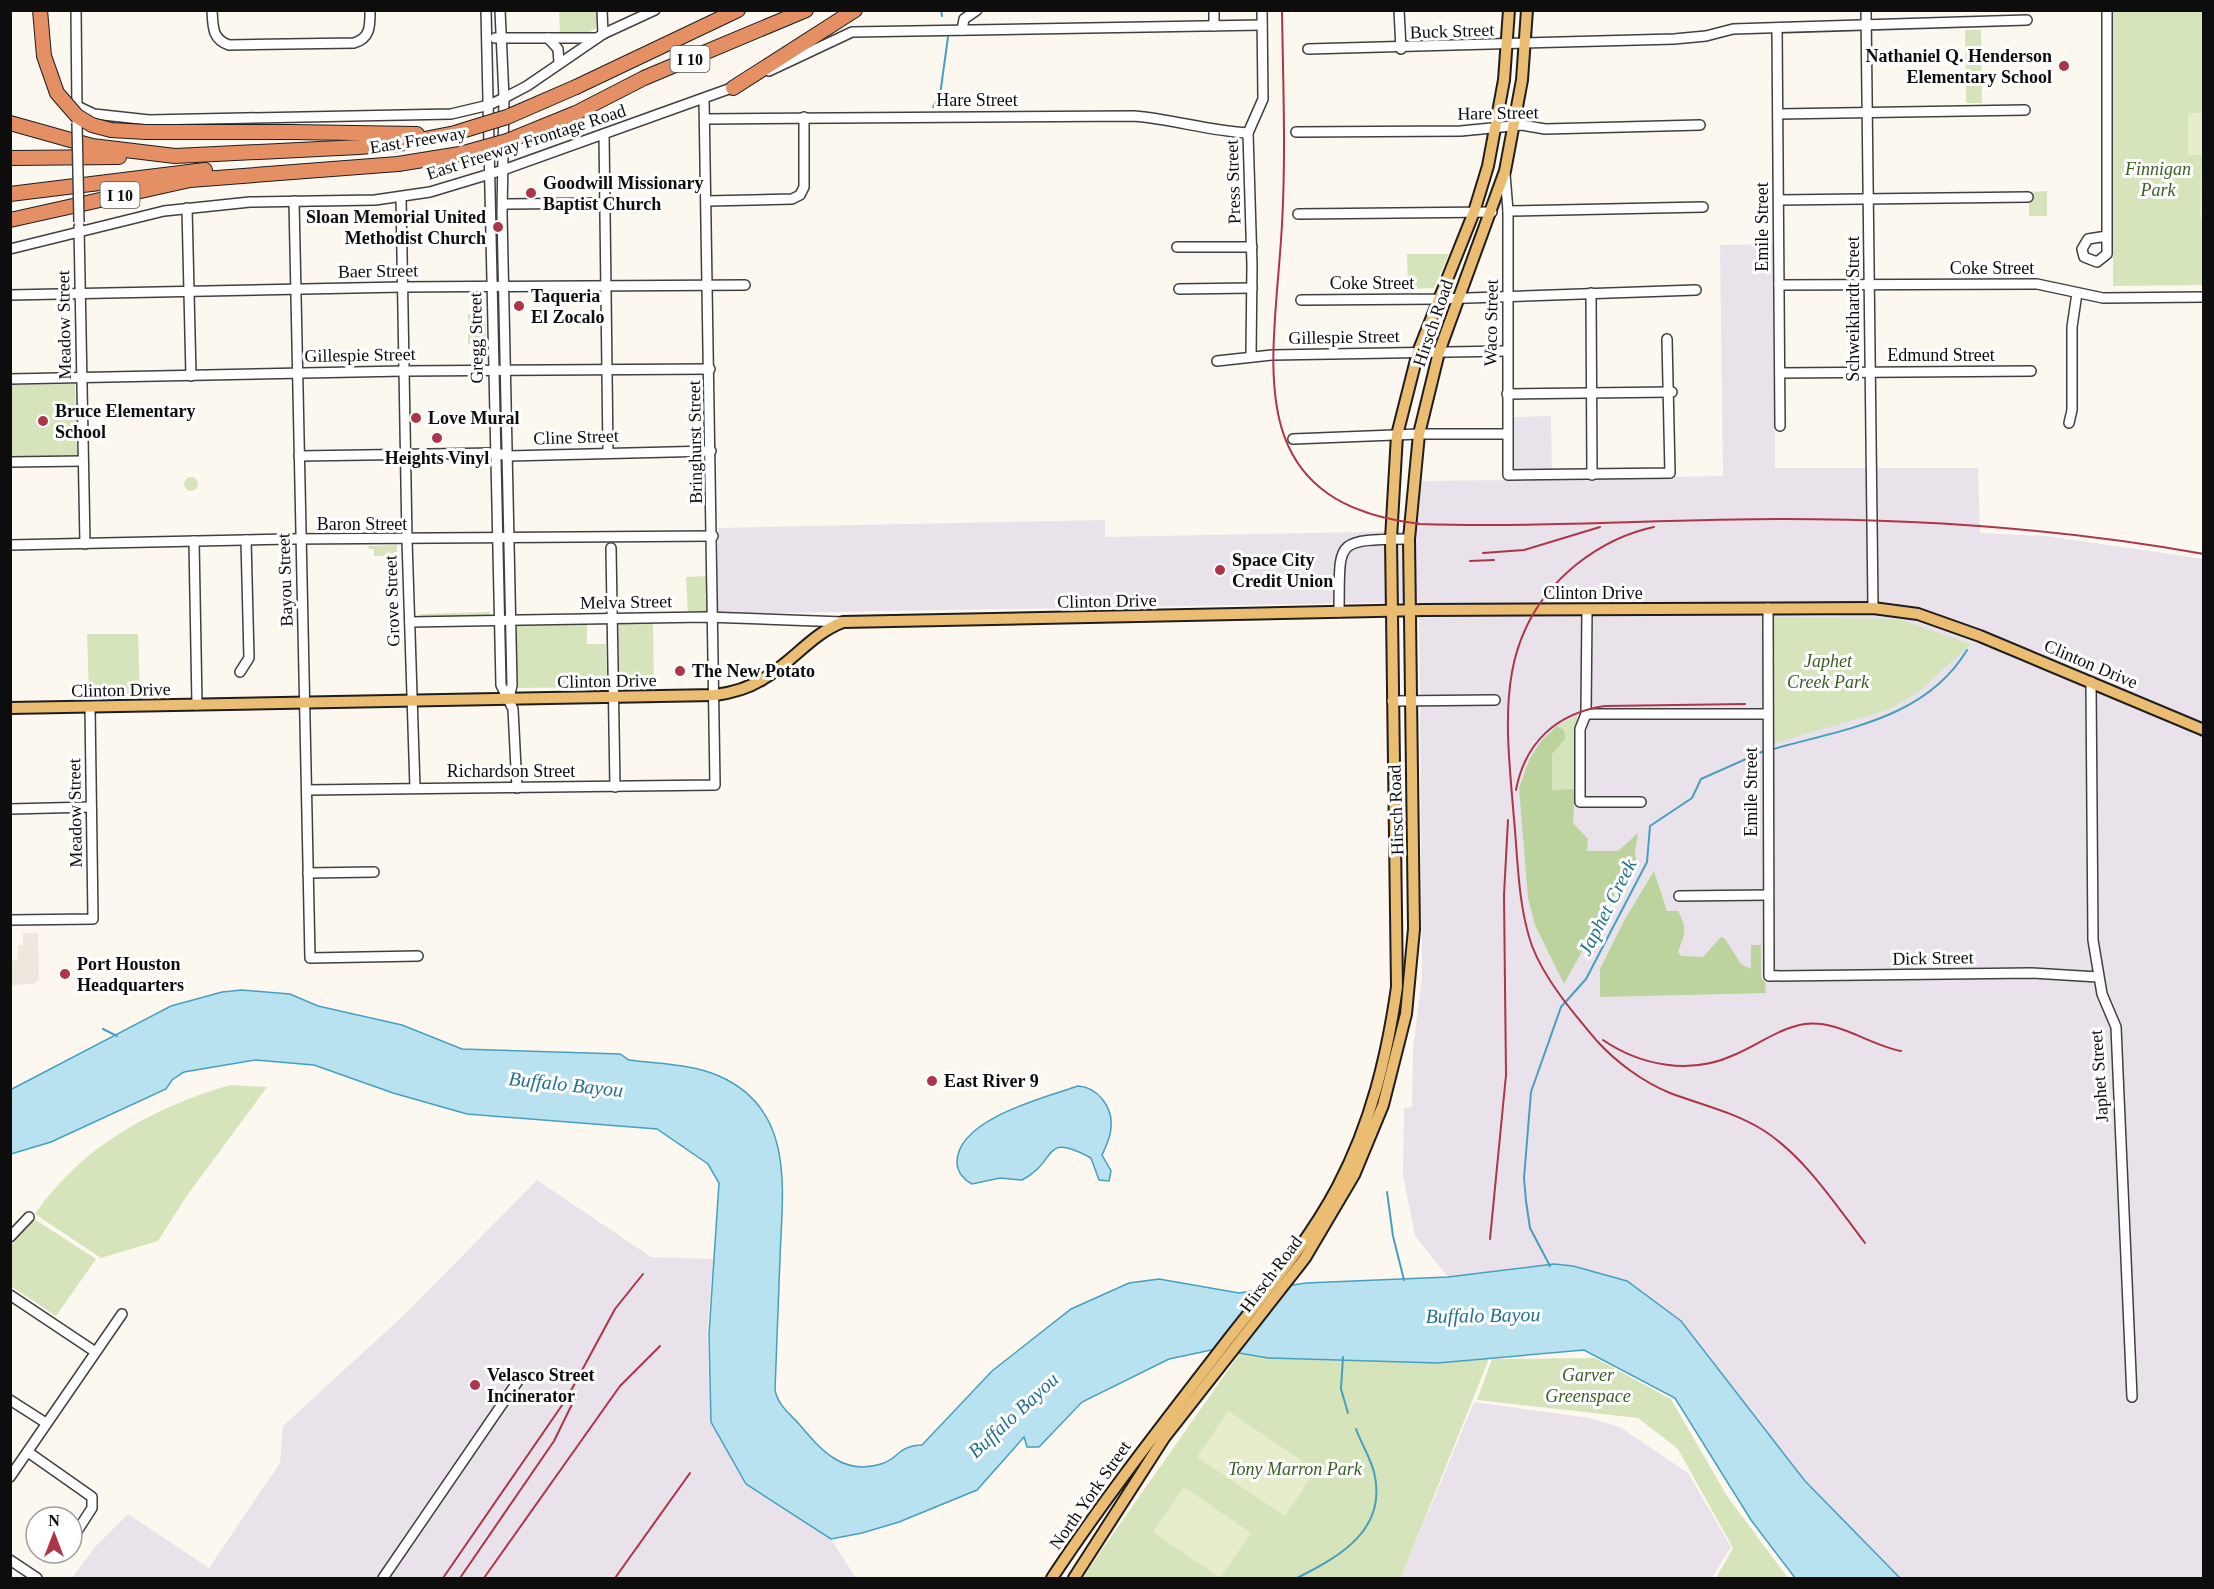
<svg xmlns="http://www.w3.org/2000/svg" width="2214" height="1589" font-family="'Times New Roman',serif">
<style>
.industrial{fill:#e9e2eb}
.green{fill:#d6e4bc}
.forest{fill:#bcd39d}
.pitch{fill:#e6eccc}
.plaza{fill:#ede7de}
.water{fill:#b8e2f0;stroke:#479fbf;stroke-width:1.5}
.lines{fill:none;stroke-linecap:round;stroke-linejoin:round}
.stream{stroke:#479fbf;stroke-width:2}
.minor-casing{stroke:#404040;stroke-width:12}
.major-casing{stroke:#1e1e1e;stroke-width:14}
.highway-casing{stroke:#1e1e1e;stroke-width:16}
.minor{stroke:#fff;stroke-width:9}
.major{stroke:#eabd72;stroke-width:10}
.highway{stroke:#e58f65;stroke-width:14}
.rail{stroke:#ae3449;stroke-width:2}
.minor-bridge-casing{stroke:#404040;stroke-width:12;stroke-linecap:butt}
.highway-bridge-casing{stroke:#1e1e1e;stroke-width:16;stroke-linecap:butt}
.minor-bridge{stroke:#fff;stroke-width:9}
.highway-bridge{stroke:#e58f65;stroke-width:14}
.poi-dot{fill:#ae3449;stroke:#fff;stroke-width:2}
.labels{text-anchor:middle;stroke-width:6;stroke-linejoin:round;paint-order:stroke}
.shield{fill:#fff;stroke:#565656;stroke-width:1.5}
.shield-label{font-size:16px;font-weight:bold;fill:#0d0d0d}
.street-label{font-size:18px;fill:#0d0d0d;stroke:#fff}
.poi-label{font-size:18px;font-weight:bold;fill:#0d0d0d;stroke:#fff;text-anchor:start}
.park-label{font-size:18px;font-style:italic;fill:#385e24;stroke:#fff}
.water-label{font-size:20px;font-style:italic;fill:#237092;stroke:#fff}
</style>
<rect width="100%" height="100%" fill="#fdf8ef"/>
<g class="industrial">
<polygon points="1775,244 1775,468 1978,468 1980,533 2047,536 2203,559 2203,1578 1899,1578 1805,1481 1681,1321 1628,1282 1573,1266 1554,1264 1448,1277 1415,1236 1403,1175 1404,1108 1412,1107 1413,1048 1422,976 1419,602 718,614 718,528 1105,520 1105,537 1416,531 1417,481 1512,480 1512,417 1551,416 1552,479 1723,476 1720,245"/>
<polygon points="537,1180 651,1257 713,1259 707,1334 711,1422 746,1484 831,1539 856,1578 72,1578 95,1547 128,1514 209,1568 280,1463 283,1426 405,1314"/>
<polygon points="1474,1402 1589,1418 1620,1427 1688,1473 1731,1547 1712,1578 1401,1578"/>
</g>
<g class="green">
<polygon points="559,11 597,11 597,28 584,35 560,34"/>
<polygon points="2113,11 2203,11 2203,285 2113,286"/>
<polygon points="1965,30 1981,30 1982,103 1966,103"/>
<polygon points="2047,191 2047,216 2029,216 2029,192"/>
<polygon points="1407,254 1449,254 1434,288 1408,289"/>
<polygon points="468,314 485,314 486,343 468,344"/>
<polygon points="75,384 77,456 11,456 11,385"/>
<circle cx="191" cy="484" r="7"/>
<polygon points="397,545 397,556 374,556 374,549 369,549 368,546"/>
<polygon points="708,576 705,597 708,601 708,612 688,614 686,577"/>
<polygon points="490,612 490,618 420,620 420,614"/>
<polygon points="1772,617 1899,619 1971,644 1916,694 1887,710 1772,744"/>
<polygon points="653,621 654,686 617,686 616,622"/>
<polygon points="587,623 587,644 606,644 607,687 516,688 515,624"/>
<polygon points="87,634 138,634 140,693 89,694"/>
<polygon points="1577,715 1575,789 1552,790 1552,753 1564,730 1557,726"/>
<path d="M 230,1085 L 267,1087 L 186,1197 L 158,1241 L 101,1258 L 35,1214 C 82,1146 152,1108 230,1085 Z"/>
<polygon points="31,1217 96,1259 56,1316 11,1286 11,1246"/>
<polygon points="1240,1353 1268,1358 1316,1360 1438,1363 1489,1359 1401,1578 1082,1578"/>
<polygon points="1595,1358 1671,1399 1727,1496 1788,1578 1716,1578 1733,1548 1678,1449 1638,1418 1477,1400 1492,1359"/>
</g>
<g class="forest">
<polygon points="1557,726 1564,730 1565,739 1552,754 1552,790 1575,789 1573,823 1588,839 1587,851 1618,851 1638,833 1635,853 1637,864 1610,901 1564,984 1535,925 1528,898 1519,788 1530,758 1542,740"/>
<path d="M 1654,871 L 1667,911 L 1678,911 C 1688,929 1685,934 1678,952 L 1681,956 L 1703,957 L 1721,937 L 1725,939 L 1741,964 L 1751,969 L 1751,945 L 1761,945 L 1761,978 L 1765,982 L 1766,993 L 1600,997 L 1600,969 L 1625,919 Z"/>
</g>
<g class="pitch">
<rect x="2188" y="113" width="15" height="42"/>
<polygon points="2202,160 2204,160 2203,225 2200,215"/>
<polygon points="1228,1411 1316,1470 1285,1516 1197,1457"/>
<polygon points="1184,1487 1251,1533 1220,1578 1153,1532"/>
</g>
<polygon class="plaza" points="23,933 38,933 39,980 34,984 11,985 11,961 18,960 18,945 23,945"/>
<g class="water">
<path d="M 242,990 L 290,994 L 318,1006 L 402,1025 L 462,1049 L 620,1054 L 629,1060 C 658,1064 692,1064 719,1076 C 797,1110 782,1193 780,1258 C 778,1302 777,1346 775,1390 C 778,1405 789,1413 799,1424 C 821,1450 843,1476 881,1464 C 899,1459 897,1446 922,1445 L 992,1371 L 1071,1309 L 1129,1283 L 1159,1279 L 1239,1293 L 1306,1283 L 1448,1277 L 1554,1264 L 1573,1266 L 1627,1281 L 1681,1321 L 1805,1481 L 1900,1578 L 1795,1578 L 1751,1520 L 1675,1398 L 1584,1350 L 1438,1363 L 1268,1358 L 1216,1349 L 1169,1359 L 1082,1402 L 1039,1447 L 1027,1447 L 1024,1437 L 977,1490 L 899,1522 L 862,1533 L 831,1539 L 746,1484 L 711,1422 L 709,1334 L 719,1183 L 708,1164 L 657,1129 L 467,1114 L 393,1093 L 314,1065 L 255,1060 L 184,1072 L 172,1080 L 166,1089 L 51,1142 L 11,1154 L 10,1090 L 171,1006 L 222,992 Z"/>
<path d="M 1078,1086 C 1098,1087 1113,1108 1111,1127 C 1111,1137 1106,1146 1102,1155 L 1111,1171 L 1109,1181 L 1099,1180 L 1091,1158 C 1041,1131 1059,1161 1022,1180 L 1000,1178 L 972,1184 C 964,1180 957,1172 957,1162 C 957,1119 1046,1097 1078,1086 Z"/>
</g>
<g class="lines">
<g class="stream">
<polyline points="941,10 942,16"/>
<polyline points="933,107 940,95 948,37"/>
<path d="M 1770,750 C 1842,729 1925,720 1967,650"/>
<polyline points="103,1029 117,1036"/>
<polyline points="1387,1192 1393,1236 1404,1280"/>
<polyline points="1550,1266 1530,1228 1526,1201 1524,1178 1531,1092 1561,1007 1586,979 1647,862 1650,826 1692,798 1701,779 1764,751"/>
<polyline points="1343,1357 1341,1389 1348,1413"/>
<path d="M 1297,1578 C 1341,1556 1388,1529 1374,1472 C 1370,1457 1361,1443 1356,1429"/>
</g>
<g class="minor-casing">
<g id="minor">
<polyline points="76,10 77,110"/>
<path d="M 212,10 C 213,27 212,39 229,45 L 354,43 C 371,38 370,25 370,10"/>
<polyline points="486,10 501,685 513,709 517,788"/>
<polyline points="500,10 504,98 502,214 512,685 509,699"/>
<polyline points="602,10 603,34"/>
<polyline points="1214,10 1214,26"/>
<polyline points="1399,10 1401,49"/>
<polyline points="1866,10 1873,608"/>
<polyline points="2107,10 2107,254 2097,262 2084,257 2082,249 2088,239 2107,236"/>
<polyline points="1777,28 1780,426"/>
<polyline points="962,30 964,19 977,10"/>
<polyline points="495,38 596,38"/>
<polyline points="548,38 558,49 559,62"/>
<polyline points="1308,49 1674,39 1706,36 1733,29 2027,20"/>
<polyline points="769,71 852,32 1262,25"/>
<polyline points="77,106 94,114 149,120 451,114 489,105 504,98 527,86 603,34 655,10"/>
<polyline points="1778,114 2025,110"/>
<path d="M 705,119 L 1134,116 C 1172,119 1209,131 1248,133"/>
<polyline points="1296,132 1461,131 1522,125 1545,129 1700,125"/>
<polyline points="604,134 608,452"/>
<polyline points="1505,174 1508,211 1508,475 1670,473 1667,339"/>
<polyline points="401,197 407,540 415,788"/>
<polyline points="1779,200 2028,197"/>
<polyline points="294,201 310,958 418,956"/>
<polyline points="707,201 792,199 800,195 804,187 804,117"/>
<polyline points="503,204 606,203"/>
<polyline points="187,208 191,376"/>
<polyline points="1508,211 1703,207"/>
<polyline points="1298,214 1492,212"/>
<polyline points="79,227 85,544"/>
<polyline points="1177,247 1252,247"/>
<polyline points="10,249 164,211 250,202 375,200 430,192 503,170 737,86"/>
<polyline points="1779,285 2037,284 2103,298 2204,297"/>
<polyline points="1179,289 1252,288"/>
<polyline points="1591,293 1592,475"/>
<polyline points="10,295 402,287 745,285"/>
<polyline points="1301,300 1439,299 1696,290"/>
<polyline points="1251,356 1252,265 1248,133 1263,99 1262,10"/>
<polyline points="1217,361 1272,355 1507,351"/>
<polyline points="1780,373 2031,371"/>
<polyline points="10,379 404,371 710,369"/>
<polyline points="1507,394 1672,392"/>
<polyline points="2069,423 2072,410 2072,327 2077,293"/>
<polyline points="1293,439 1419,434 1507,434"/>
<polyline points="299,456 495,453 508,456 711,451"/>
<polyline points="10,462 83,461"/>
<polyline points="194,541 197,705"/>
<polyline points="10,545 289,539 713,536"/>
<polyline points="611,548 615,787"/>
<polyline points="1768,608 1769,976 2031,973 2098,977"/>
<polyline points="1587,610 1586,714 1580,729 1580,802 1641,802"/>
<path d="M 1339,612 C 1340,539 1333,540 1409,539"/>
<polyline points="410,622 706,617 843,622"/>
<polyline points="240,672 249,658 246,540"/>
<polyline points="2091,682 2093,940 2102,994 2116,1027 2132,1397"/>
<polyline points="1392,701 1495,700"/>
<polyline points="1586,714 1767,714"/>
<polyline points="307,790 715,785 704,99"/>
<polyline points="10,809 91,807"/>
<polyline points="308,873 374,872"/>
<polyline points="1679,896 1768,895"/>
<polyline points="10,920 93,919 90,707"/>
<polyline points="10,1237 29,1217"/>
<polyline points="10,1295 94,1351"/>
<polyline points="10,1400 46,1423"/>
<polyline points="28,1452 92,1497 92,1508 72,1539"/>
<polyline points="10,1477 122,1314"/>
<polyline points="10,1560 37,1578"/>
<polyline points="383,1578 520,1378"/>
</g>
</g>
<g class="major-casing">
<g id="major">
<path d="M 10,708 L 715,695 C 731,693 749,688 763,679 C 793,662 811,634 843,622 L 1424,610 L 1873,608 L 1918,614 L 1980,636 L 2204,730"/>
<path d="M 1052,1578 C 1106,1496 1167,1419 1227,1341 C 1266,1291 1308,1243 1338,1186 C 1371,1123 1387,1057 1397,987 L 1391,539 L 1397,435 L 1418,352 L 1474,212 L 1488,166 L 1504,80 L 1509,10"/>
<polyline points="1074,1578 1164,1438 1305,1258 1354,1175 1383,1105 1406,1014 1414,929 1409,539 1419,434 1439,352 1505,171 1522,80 1527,10"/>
</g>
</g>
<g class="highway-casing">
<g id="highway">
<polyline points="576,87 738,10"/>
<polyline points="733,88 855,10"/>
<polyline points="576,113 644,78 806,10"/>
<polyline points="10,123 92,146 175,156 359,147 399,144 455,133"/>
<polyline points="291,132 417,134"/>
<polyline points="10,158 119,157"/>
<polyline points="10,194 205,170"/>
<polyline points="10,220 190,180 398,164"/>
</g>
</g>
<use href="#minor" class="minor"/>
<use href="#major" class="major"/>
<use href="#highway" class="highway"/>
<g class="rail">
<path d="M 1282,10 C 1283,81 1286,153 1282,224 C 1275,359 1234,502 1420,524 C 1541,528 1662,519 1783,519 C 1925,519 2064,529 2204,554"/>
<path d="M 1654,527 C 1625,533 1600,546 1577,564 C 1492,632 1506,722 1514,819 C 1518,861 1518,906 1532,946 C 1545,980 1574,1014 1597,1041 C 1616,1062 1643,1082 1670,1093 C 1702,1105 1734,1112 1763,1130 C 1805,1157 1835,1204 1865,1243"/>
<polyline points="1483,553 1524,550 1600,527"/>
<polyline points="1470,561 1494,560"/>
<path d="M 1516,790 C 1525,742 1557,713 1605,706 L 1745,704"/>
<path d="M 1603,1040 C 1641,1066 1691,1075 1734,1055 C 1758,1045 1779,1028 1805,1024 C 1839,1020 1869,1045 1901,1051"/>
<polyline points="1490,1239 1506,1075 1504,895 1508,820"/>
<polyline points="443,1578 567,1398 615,1309 643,1274"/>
<polyline points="460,1578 554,1441 577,1394"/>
<polyline points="484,1578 620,1386 660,1346"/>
<polyline points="615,1578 690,1473"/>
</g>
<g class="minor-bridge-casing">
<polyline id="minor-bridge" points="77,123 79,222"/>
</g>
<g class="highway-bridge-casing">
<g id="highway-bridge">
<polyline points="40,10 44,56 57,93 77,116 92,125 111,130 146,132 291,132"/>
<polyline points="455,133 507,117 576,87"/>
<polyline points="398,164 460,154 507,141 576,113"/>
</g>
</g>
<use href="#minor-bridge" class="minor-bridge"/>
<use href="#highway-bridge" class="highway-bridge"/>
</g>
<g class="poi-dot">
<circle cx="2064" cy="66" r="6"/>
<circle cx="531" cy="193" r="6"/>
<circle cx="498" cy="227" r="6"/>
<circle cx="519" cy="306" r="6"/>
<circle cx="416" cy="418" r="6"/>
<circle cx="43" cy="421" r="6"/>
<circle cx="437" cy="438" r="6"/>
<circle cx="1220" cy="570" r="6"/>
<circle cx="680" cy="671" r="6"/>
<circle cx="65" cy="974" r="6"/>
<circle cx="932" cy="1081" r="6"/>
<circle cx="475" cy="1385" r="6"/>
</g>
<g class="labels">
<g class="shield">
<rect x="670.5" y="46" width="39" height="26" rx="4.5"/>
<rect x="100.5" y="182" width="39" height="26" rx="4.5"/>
</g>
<g class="shield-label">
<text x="690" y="65">I 10</text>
<text x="120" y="201">I 10</text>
</g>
<g class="street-label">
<text transform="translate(1452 31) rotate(-2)" y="6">Buck Street</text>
<text x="977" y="106">Hare Street</text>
<text transform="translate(1498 113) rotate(-1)" y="6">Hare Street</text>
<text transform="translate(418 140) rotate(-9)" y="6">East Freeway</text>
<text transform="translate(526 142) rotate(-18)" y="6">East Freeway Frontage Road</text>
<text transform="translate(1233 182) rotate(-92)" y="6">Press Street</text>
<text transform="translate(1762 227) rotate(-90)" y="6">Emile Street</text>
<text x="1992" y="274">Coke Street</text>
<text transform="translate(378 271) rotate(-1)" y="6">Baer Street</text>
<text x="1372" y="289">Coke Street</text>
<text transform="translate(1853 309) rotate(-90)" y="6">Schweikhardt Street</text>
<text transform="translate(1433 323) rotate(-71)" y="6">Hirsch Road</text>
<text transform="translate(1491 323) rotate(-89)" y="6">Waco Street</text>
<text transform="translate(64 325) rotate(-91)" y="6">Meadow Street</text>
<text transform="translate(1344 337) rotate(-1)" y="6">Gillespie Street</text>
<text transform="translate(476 338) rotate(-91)" y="6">Gregg Street</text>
<text transform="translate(360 355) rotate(-1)" y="6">Gillespie Street</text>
<text x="1941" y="361">Edmund Street</text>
<text transform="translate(576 437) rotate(-2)" y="6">Cline Street</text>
<text transform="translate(695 442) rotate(-91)" y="6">Bringhurst Street</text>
<text x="362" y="530">Baron Street</text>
<text transform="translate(285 580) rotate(-92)" y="6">Bayou Street</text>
<text x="1593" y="599">Clinton Drive</text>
<text transform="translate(392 601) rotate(-92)" y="6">Grove Street</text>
<text transform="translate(1107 601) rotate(-1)" y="6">Clinton Drive</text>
<text transform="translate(626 602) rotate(-1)" y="6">Melva Street</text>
<text transform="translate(2091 664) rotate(23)" y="6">Clinton Drive</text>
<text transform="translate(607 681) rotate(-1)" y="6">Clinton Drive</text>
<text transform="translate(121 690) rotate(-1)" y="6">Clinton Drive</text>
<text x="511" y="777">Richardson Street</text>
<text transform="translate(1751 792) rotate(-90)" y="6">Emile Street</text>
<text transform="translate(1396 810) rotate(-92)" y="6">Hirsch Road</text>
<text transform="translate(75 813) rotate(-91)" y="6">Meadow Street</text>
<text transform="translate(1933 958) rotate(-1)" y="6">Dick Street</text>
<text transform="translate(2099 1076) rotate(-94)" y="6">Japhet Street</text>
<text transform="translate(1271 1274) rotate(-53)" y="6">Hirsch Road</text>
<text transform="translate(1090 1495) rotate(-55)" y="6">North York Street</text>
</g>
<g class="poi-label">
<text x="2052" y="62" text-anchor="end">Nathaniel Q. Henderson<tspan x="2052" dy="21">Elementary School</tspan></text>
<text x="543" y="189">Goodwill Missionary<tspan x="543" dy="21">Baptist Church</tspan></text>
<text x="486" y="223" text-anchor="end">Sloan Memorial United<tspan x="486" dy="21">Methodist Church</tspan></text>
<text x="531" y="302">Taqueria<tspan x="531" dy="21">El Zocalo</tspan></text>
<text x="55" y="417">Bruce Elementary<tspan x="55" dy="21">School</tspan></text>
<text x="428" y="424">Love Mural</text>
<text x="437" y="464" text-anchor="middle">Heights Vinyl</text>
<text x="1232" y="566">Space City<tspan x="1232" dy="21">Credit Union</tspan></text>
<text x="692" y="677">The New Potato</text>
<text x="77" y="970">Port Houston<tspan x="77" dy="21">Headquarters</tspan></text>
<text x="944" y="1087">East River 9</text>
<text x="487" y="1381">Velasco Street<tspan x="487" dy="21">Incinerator</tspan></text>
</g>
<g class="park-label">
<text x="2158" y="175">Finnigan<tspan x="2158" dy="21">Park</tspan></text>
<text x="1828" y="667">Japhet<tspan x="1828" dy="21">Creek Park</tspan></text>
<text x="1588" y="1381">Garver<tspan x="1588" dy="21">Greenspace</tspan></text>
<text x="1295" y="1475">Tony Marron Park</text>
</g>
<g class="water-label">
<text transform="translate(1607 907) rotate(-63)" y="7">Japhet Creek</text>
<text transform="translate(566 1084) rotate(6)" y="7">Buffalo Bayou</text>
<text transform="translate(1483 1315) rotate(-1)" y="7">Buffalo Bayou</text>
<text transform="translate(1013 1415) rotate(-43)" y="7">Buffalo Bayou</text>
</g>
</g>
<rect width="2214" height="1589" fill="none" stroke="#0d0d0d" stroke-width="24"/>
<g transform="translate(54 1535)"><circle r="28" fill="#ffffff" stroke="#9e9e9e" stroke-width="1.5"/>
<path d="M0-4.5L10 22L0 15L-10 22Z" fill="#ae3449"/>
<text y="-9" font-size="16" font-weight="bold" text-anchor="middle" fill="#0d0d0d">N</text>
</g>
</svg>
